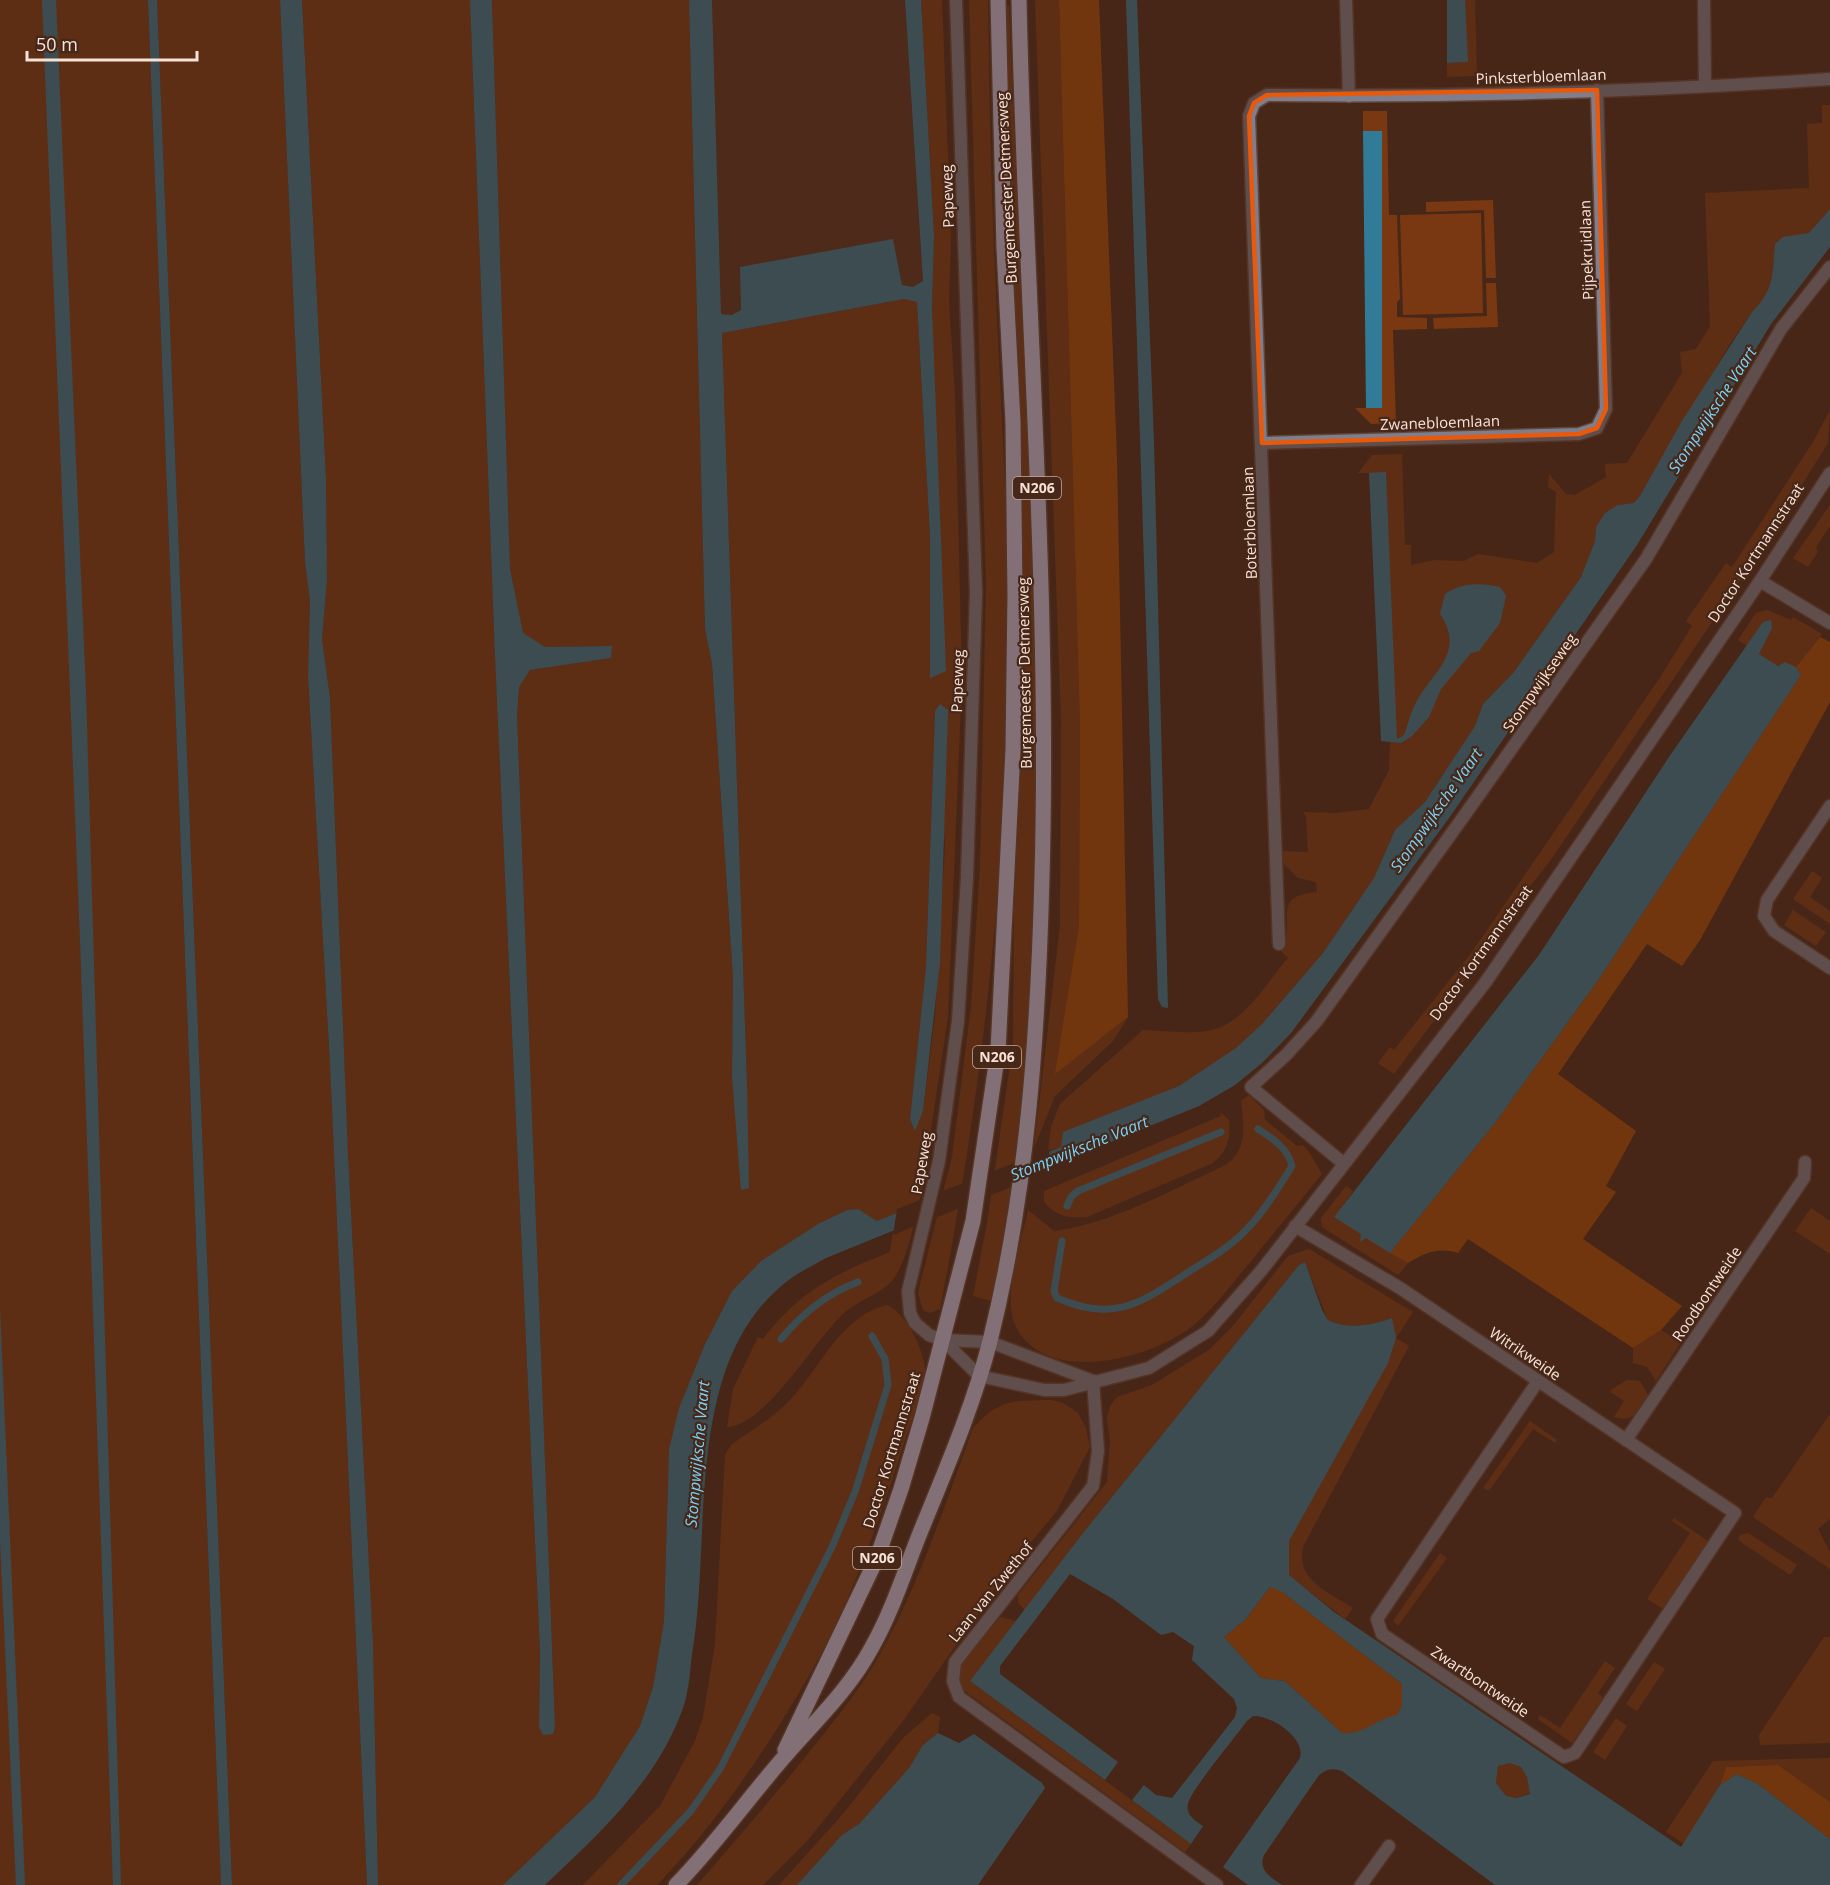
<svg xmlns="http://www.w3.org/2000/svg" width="1830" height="1885" font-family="'Open Sans',sans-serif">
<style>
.built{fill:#542f1b}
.green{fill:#793811;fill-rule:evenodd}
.forest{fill:#a74905}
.water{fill:#317b98;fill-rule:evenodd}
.pier{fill:#472717}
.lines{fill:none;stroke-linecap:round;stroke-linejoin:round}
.stream{stroke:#317b98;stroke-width:7}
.minor-casing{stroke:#634536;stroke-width:15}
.primary-casing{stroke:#634536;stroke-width:18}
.minor{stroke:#7e7e8e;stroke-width:12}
.primary{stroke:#cccbec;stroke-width:15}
.marked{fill:none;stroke:#e8590c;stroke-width:4.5;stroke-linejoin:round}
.labels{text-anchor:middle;stroke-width:4.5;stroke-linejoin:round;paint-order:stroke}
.shield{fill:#472717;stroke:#c3aa9e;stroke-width:1.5}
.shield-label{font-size:14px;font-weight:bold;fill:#f8e2d8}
.street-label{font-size:15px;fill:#f8e2d8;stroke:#472717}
.water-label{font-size:16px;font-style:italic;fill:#77d2f9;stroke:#472717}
</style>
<rect width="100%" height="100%" fill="#472717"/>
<polygon class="built" points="712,0 905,0 923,281 914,287 902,285 893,239 732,315 721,314"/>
<g class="green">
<polygon points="0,0 148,0 221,1885 0,1885"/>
<polygon points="157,0 280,0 305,562 310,601 308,675 330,1065 367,1885 232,1885"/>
<path d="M 302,0 L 470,0 L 495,657 L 540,1651 L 539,1727 L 553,1734 L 555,1727 L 517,716 L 519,687 L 530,670 L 611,658 L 612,646 L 545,647 L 523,634 L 510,569 L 492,0 L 689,0 L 705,629 L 712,664 L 733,977 L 732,1077 L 747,1083 L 722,333 L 904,299 L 917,302 L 930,536 L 930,677 L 932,308 L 934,236 L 921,0 L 942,0 L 951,237 L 949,302 L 955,396 L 962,678 L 948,1017 L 927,1155 L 929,1159 L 919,1204 L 877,1221 L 858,1209 L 847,1210 L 818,1224 L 761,1261 L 732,1291 L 705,1344 L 679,1408 L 669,1449 L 664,1621 L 653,1687 L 640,1726 L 595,1797 L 503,1885 L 378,1885 L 373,1644 L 348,1153 L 330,698 L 322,639 L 327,580 L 326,479 ZM 935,711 L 945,846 L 935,1016 L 923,1111 L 915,1130 L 910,1119 L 926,967 Z"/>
<path d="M 969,0 L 988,0 C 989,75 990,150 993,224 C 999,394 1013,563 1007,733 C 1000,927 977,1118 940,1309 L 929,1313 L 923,1310 L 918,1293 L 952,1157 L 971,1007 L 980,867 L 986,585 Z"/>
<polygon points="1035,0 1059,0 1080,724 1079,926 1056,1073 1128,1017 1113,1041 1055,1096 1034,1148 1060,925 1061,719"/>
<polygon points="1465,0 1475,0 1477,76 1447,77 1447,63 1467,62"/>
<path d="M 1002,6 L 1009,6 C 1019,288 1041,571 1035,854 C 1033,1003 1027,1155 991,1301 L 973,1296 L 987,1223 L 1013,1045 L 1014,905 L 1024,635 L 1022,483 Z"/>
<path d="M 1822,105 L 1830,105 L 1830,209 L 1809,233 L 1776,243 L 1772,277 L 1766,298 L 1752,312 L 1730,344 L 1640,496 L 1634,503 L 1618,505 L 1596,527 L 1595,541 L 1581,577 L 1514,672 L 1483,704 L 1475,726 L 1425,802 L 1395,830 L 1374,878 L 1323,953 L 1262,1024 L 1237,1048 L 1179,1086 L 1137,1104 L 1061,1147 L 1048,1151 L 1051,1127 L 1060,1104 L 1143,1030 C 1167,1031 1198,1036 1221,1027 C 1249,1015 1269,980 1288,958 L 1281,951 C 1298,923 1268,896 1317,892 L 1316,882 L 1298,878 L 1283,863 L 1283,851 L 1308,852 L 1306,816 L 1303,812 L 1336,813 L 1369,809 L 1389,770 L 1390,743 L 1396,739 L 1386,473 L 1358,473 L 1372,455 L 1402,454 L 1405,545 L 1411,545 L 1411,565 L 1435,560 L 1464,561 L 1478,554 L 1537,563 L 1554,552 L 1556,492 L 1548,487 L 1549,474 L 1566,494 L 1575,495 L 1606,477 L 1605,464 L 1627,463 L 1682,373 L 1680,352 L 1696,349 L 1710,326 L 1705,193 L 1809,188 L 1807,124 L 1822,123 Z"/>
<polygon points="1363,111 1387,111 1389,215 1397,215 1400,299 1397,302 1397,317 1427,318 1427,329 1393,330 1396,423 1371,424 1355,408 1381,408 1381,131 1363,131"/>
<polygon points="1493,200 1496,278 1486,278 1484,210 1426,212 1426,202"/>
<polygon points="1481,213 1483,313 1403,315 1400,215"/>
<polygon points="1486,283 1496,283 1498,327 1434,329 1433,318 1487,316"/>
<polygon points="1830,410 1828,443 1778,523 1757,550 1754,560 1550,861 1508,914 1512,917 1394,1074 1378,1063 1390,1047 1394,1050 1472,952 1659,679 1692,626 1686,621 1726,563 1732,567 1813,442"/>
<polygon points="1830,505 1830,526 1816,547 1818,552 1808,567 1793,558"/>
<polygon points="1767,610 1791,620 1793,617 1822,634 1796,667 1785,662 1778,666 1759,654 1772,628 1763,623 1747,646 1738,640 1756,613"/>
<polygon points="1812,871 1822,878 1810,897 1830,911 1830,924 1793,899"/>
<polygon points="1793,910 1826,932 1816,946 1784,925"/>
<path d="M 1249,1095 L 1264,1110 L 1265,1120 L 1297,1146 L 1303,1145 C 1312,1154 1315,1164 1322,1174 C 1297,1205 1272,1235 1247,1266 C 1230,1286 1215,1307 1195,1324 C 1154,1359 1040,1389 1014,1322 C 1003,1293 1022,1240 1028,1210 L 1054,1231 C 1113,1223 1167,1192 1222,1167 C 1248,1153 1244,1128 1241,1101 Z"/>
<path d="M 1220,1112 L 1229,1120 C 1231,1139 1227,1151 1213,1163 L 1087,1217 C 1068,1218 1057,1217 1044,1202 L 1044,1191 L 1221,1116 Z"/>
<polygon points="1346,1186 1353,1191 1335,1217 1408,1263 1398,1275 1322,1227 1321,1218"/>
<polygon points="1811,1208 1830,1221 1830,1254 1795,1231"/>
<path d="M 914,1223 C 910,1241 905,1260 896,1275 C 886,1293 859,1299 844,1313 C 815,1339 767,1425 727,1427 L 733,1389 L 758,1337 L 763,1339 C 801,1290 833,1275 890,1252 L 893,1232 Z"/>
<path d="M 1309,1249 L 1413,1312 L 1396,1338 L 1409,1346 L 1303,1547 C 1295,1580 1330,1593 1353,1608 L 1345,1619 L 1288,1575 L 1289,1541 L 1392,1318 C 1373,1325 1347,1330 1328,1320 L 1305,1262 L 1299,1265 L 1083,1533 L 1025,1610 L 1018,1603 L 1018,1595 L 1107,1482 L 1110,1442 L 1107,1418 L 1110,1406 L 1117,1397 L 1152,1385 L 1210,1349 L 1233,1326 L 1288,1256 Z"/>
<path d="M 887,1305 C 906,1312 928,1356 925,1377 C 921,1400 910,1424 903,1446 C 876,1532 844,1619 797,1696 C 757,1763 711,1829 657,1885 L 583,1885 L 660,1806 L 695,1741 L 703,1717 L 715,1644 L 725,1455 L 731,1445 C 749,1432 771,1419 787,1403 C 820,1371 838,1317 887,1305 Z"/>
<polygon points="1661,1330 1681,1342 1656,1381 1647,1367 1633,1363 1633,1348"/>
<path d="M 1627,1380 L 1640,1381 L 1648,1395 C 1639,1411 1634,1423 1614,1417 L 1624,1401 L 1609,1391 Z"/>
<path d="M 1051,1400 L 1063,1403 L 1078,1413 L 1086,1428 L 1090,1447 L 1057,1511 L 1011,1566 L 903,1721 L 808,1840 L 763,1885 L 697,1885 C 737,1839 777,1793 815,1745 C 837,1717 861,1688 879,1656 C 919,1585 945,1505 973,1428 C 1001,1398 1013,1401 1051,1400 Z"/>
<polygon points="1830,1414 1830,1519 1818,1529 1830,1552 1830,1569 1753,1517 1766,1497 1772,1498"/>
<polygon points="1530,1421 1557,1440 1555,1443 1533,1429 1489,1491 1483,1488"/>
<polygon points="1674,1518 1708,1541 1663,1609 1647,1599 1690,1533 1672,1521"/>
<polygon points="1748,1533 1797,1565 1790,1575 1738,1540 1740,1535"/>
<polygon points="1440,1553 1447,1558 1398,1626 1393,1621"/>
<polygon points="1000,1617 1017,1621 970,1681 1191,1844 1185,1852 965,1691 959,1678 960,1667"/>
<polygon points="1824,1637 1830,1637 1830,1743 1760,1745 1759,1735"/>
<polygon points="1605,1661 1615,1668 1598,1693 1603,1698 1572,1743 1538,1719 1540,1715 1560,1728"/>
<polygon points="1654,1662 1665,1669 1637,1711 1626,1704"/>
<polygon points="932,1713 940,1717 938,1733 923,1745 909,1768 859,1824 842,1835 797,1885 779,1885 843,1814 903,1738"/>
<polygon points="1616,1718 1627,1726 1605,1760 1593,1752"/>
<polygon points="1830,1758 1830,1802 1778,1765 1726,1767 1720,1785 1684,1844 1666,1832 1713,1761"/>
<polygon points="1510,1763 1521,1767 1527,1777 1530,1793 1517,1798 1506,1796 1496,1783 1498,1766"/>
</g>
<g class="forest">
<polygon points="1059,0 1099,0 1117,458 1128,1017 1055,1074 1079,926 1080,724"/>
<path d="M 1820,637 L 1830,642 L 1830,702 L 1700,940 L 1682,966 L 1647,944 L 1558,1074 L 1636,1131 L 1606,1186 L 1616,1192 L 1583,1239 L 1682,1306 L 1661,1330 L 1633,1348 L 1468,1239 L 1458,1253 C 1437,1247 1425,1253 1408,1263 L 1390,1253 L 1495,1123 L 1599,979 L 1801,675 L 1796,667 Z"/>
<path d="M 1271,1586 L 1282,1592 L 1402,1684 L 1402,1705 L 1397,1716 C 1372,1720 1368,1734 1342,1733 L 1285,1681 L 1261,1678 L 1224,1637 L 1245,1620 Z"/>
<polygon points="1778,1765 1830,1802 1830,1839 1758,1784 1737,1774 1720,1785 1726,1767"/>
</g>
<g class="water">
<polygon points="42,0 56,0 86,691 121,1885 113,1885 80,939"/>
<polygon points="148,0 157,0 232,1885 221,1885"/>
<polygon points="280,0 302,0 326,479 327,580 322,639 330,698 348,1153 373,1644 378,1885 367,1885 330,1065 308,675 310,601 305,562"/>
<polygon points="470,0 492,0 510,569 523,633 545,647 612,646 611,658 530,670 519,687 517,716 555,1727 553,1734 543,1735 539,1727 540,1651 495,657"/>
<polygon points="689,0 712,0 721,314 732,315 741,310 740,267 893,239 902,285 913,287 923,281 905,0 921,0 934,236 932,308 946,671 930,678 930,536 917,302 904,299 722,333 747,1084 749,1188 741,1190 732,1077 733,977 712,664 705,629"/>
<polygon points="1126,0 1137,0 1154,442 1168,1008 1162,1007 1158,999"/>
<polygon points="1447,0 1465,0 1468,62 1447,63"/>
<polygon points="1363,131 1382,131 1382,408 1366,408"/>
<path d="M 1830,209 L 1830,247 L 1771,324 L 1637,545 L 1449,818 L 1291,1033 L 1262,1063 L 1235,1085 L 1199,1106 L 826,1258 C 814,1265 801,1271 790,1279 C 681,1360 713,1534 692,1654 C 690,1671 689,1691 683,1708 C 657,1781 600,1833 545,1885 L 503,1885 L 595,1797 L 640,1726 L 653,1687 L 664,1621 L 669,1449 L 679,1408 L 705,1344 L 732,1291 L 761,1261 L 818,1224 L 847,1210 L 858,1209 L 877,1221 L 1061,1147 L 1063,1132 L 1179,1086 L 1236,1048 L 1262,1024 L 1323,953 L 1374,878 L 1395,830 L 1425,802 L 1475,726 L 1483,704 L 1514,672 L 1581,577 L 1595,541 L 1596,527 L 1605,513 L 1618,505 L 1634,503 L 1640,496 L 1682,421 L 1752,312 C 1775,289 1772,275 1775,244 L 1783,237 L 1809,233 Z"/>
<path d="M 1386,472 L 1397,739 L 1404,735 C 1408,726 1409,717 1413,709 C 1428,673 1468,656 1440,614 L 1445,594 C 1462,582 1481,583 1500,587 L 1506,596 L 1500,623 L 1479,651 L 1471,653 L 1441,689 L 1429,717 L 1412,736 L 1401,743 L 1381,741 L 1369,473 Z"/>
<polygon points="1771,620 1772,628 1759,654 1778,666 1785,662 1796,667 1801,675 1599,979 1495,1123 1390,1253 1366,1238 1360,1242 1361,1234 1334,1217 1539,955 1669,757 1763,622"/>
<polygon points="940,704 948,710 940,962 923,1111 915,1131 910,1119 926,967 935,711"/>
<path d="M 1305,1262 L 1322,1310 L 1328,1320 C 1347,1330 1373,1325 1392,1318 L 1396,1338 L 1388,1363 L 1289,1541 L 1289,1575 L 1334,1612 L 1681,1847 L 1720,1785 L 1737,1774 L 1758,1784 L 1830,1839 L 1830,1885 L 1495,1885 L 1342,1771 C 1332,1768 1327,1769 1319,1775 L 1264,1855 C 1258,1870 1270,1877 1282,1885 L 1248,1885 L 1223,1867 L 1300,1758 C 1306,1738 1271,1715 1253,1716 L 1247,1721 C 1237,1735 1190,1791 1188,1804 C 1185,1815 1196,1821 1203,1826 L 1191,1844 L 1132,1800 L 1144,1785 L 1156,1795 L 1172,1798 L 1235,1717 L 1237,1708 L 1234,1699 L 1192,1660 L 1194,1646 L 1173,1632 L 1161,1635 L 1113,1599 L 1070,1574 L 1000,1666 L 1000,1674 L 1118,1762 L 1105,1780 L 970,1681 L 1083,1533 L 1299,1265 ZM 1270,1587 L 1282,1592 L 1402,1684 L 1402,1705 L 1397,1715 C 1373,1720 1367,1734 1342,1733 L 1285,1681 L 1261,1678 L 1224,1637 L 1245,1620 ZM 1510,1763 L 1521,1767 L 1527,1777 L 1530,1794 L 1517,1798 L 1506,1796 L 1496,1783 L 1498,1766 Z"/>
<polygon points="0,1309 25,1885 16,1885 0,1539"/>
<polygon points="938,1733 959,1743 974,1734 1042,1783 1045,1788 978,1885 797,1885 842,1835 859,1824 909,1768 923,1745"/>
</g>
<polygon class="pier" points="1050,1149 1046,1173 893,1235 897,1209"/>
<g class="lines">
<g class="stream">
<polyline points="1067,1206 1071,1197 1078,1191 1221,1132"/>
<path d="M 1062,1241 L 1054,1291 L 1057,1298 C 1113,1323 1141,1303 1187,1273 C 1202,1263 1219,1254 1233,1242 C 1257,1223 1276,1192 1292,1166 C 1287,1147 1273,1139 1258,1129"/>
<path d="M 781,1339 C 803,1313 826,1294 858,1282"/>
<polyline points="621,1885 690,1812 720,1769 832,1547 855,1492 888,1385 885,1359 872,1336"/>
</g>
<g class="minor-casing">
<g id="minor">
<polyline points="956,0 976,593 967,877 958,1021 939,1161 908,1291 910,1313 915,1323 929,1335 943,1340 990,1342 1093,1381"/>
<polyline points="1346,0 1349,96"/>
<polyline points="1704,0 1705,85"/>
<polyline points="1262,443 1579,434 1597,428 1606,409 1597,90"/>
<polyline points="1760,581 1830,623"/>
<polyline points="1830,806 1767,900 1764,916 1774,931 1830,968"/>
<path d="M 1279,944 L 1249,116 L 1254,103 L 1267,95 C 1455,97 1643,92 1830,79"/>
<polyline points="1343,1163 1251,1087 1286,1055 1316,1022 1464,816 1646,559 1781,329 1830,267"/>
<polyline points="1295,1226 1400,1288 1735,1513 1575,1753 1564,1757 1382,1634 1377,1619 1538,1381"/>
<polyline points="943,1340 979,1376 1044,1390 1064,1390 1149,1368 1208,1331 1261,1271 1485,983 1760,581 1830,473"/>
<polyline points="1093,1381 1098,1451 1093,1486 955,1662 953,1681 959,1697 1217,1885"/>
<polyline points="1626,1440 1804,1178 1805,1162"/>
<polyline points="1361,1885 1389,1846"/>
</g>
</g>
<g class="primary-casing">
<g id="primary">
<polyline points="785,1750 877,1558 901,1489 922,1418 973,1221 998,1051 1013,750 1015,595 1013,422 1004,248 998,0"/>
<path d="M 676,1885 C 713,1847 744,1804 779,1763 C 811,1725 848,1692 872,1647 C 893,1610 906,1567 922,1528 C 947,1467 974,1404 990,1341 C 1028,1188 1038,1033 1042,876 C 1050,584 1025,292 1019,0"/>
</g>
</g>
<use href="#minor" class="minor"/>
<use href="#primary" class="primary"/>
</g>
<path d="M0 0H1830V1885H0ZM 1597,90 L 1606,409 L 1597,428 L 1579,434 L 1262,443 L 1249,116 L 1254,103 L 1267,95 Z" fill="#472717" fill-opacity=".55" fill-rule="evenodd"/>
<path class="marked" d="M 1597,90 L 1606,409 L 1597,428 L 1579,434 L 1262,443 L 1249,116 L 1254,103 L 1267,95 Z"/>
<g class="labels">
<g class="shield">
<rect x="1013" y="477" width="48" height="22" rx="4.5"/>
<rect x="973" y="1046" width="48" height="22" rx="4.5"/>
<rect x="853" y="1547" width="48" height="22" rx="4.5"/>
</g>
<g class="shield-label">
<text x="1037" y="493">N206</text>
<text x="997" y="1062">N206</text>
<text x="877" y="1563">N206</text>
</g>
<g class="street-label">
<text transform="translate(1541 77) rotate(-2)" y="5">Pinksterbloemlaan</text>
<text transform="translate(1007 188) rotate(-93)" y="5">Burgemeester Detmersweg</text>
<text transform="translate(948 196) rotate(-92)" y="5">Papeweg</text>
<text transform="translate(1587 250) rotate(-92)" y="5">Pijpekruidlaan</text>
<text transform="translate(1440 423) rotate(-2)" y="5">Zwanebloemlaan</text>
<text transform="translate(1250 523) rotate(-92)" y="5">Boterbloemlaan</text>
<text transform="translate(1756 553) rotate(-57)" y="5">Doctor Kortmannstraat</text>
<text transform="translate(1025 673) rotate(-91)" y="5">Burgemeester Detmersweg</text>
<text transform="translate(958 681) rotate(-88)" y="5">Papeweg</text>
<text transform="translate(1540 683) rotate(-55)" y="5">Stompwijkseweg</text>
<text transform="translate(1481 953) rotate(-54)" y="5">Doctor Kortmannstraat</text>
<text transform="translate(922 1163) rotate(-80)" y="5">Papeweg</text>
<text transform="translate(1707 1294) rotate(-56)" y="5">Roodbontweide</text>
<text transform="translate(1525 1354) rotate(34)" y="5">Witrikweide</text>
<text transform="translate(892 1450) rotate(-73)" y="5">Doctor Kortmannstraat</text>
<text transform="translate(991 1592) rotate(-51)" y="5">Laan van Zwethof</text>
<text transform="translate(1480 1682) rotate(34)" y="5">Zwartbontweide</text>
</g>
<g class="water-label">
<text transform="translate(1712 410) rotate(-57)" y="6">Stompwijksche Vaart</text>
<text transform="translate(1436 810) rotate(-55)" y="6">Stompwijksche Vaart</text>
<text transform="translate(1079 1148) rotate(-22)" y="6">Stompwijksche Vaart</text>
<text transform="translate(697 1454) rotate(-85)" y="6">Stompwijksche Vaart</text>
</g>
</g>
<path d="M27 51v9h170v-9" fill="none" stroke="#f8e2d8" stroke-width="3"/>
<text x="36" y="51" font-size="18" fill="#f8e2d8" stroke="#472717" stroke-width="4.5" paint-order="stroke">50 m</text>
</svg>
